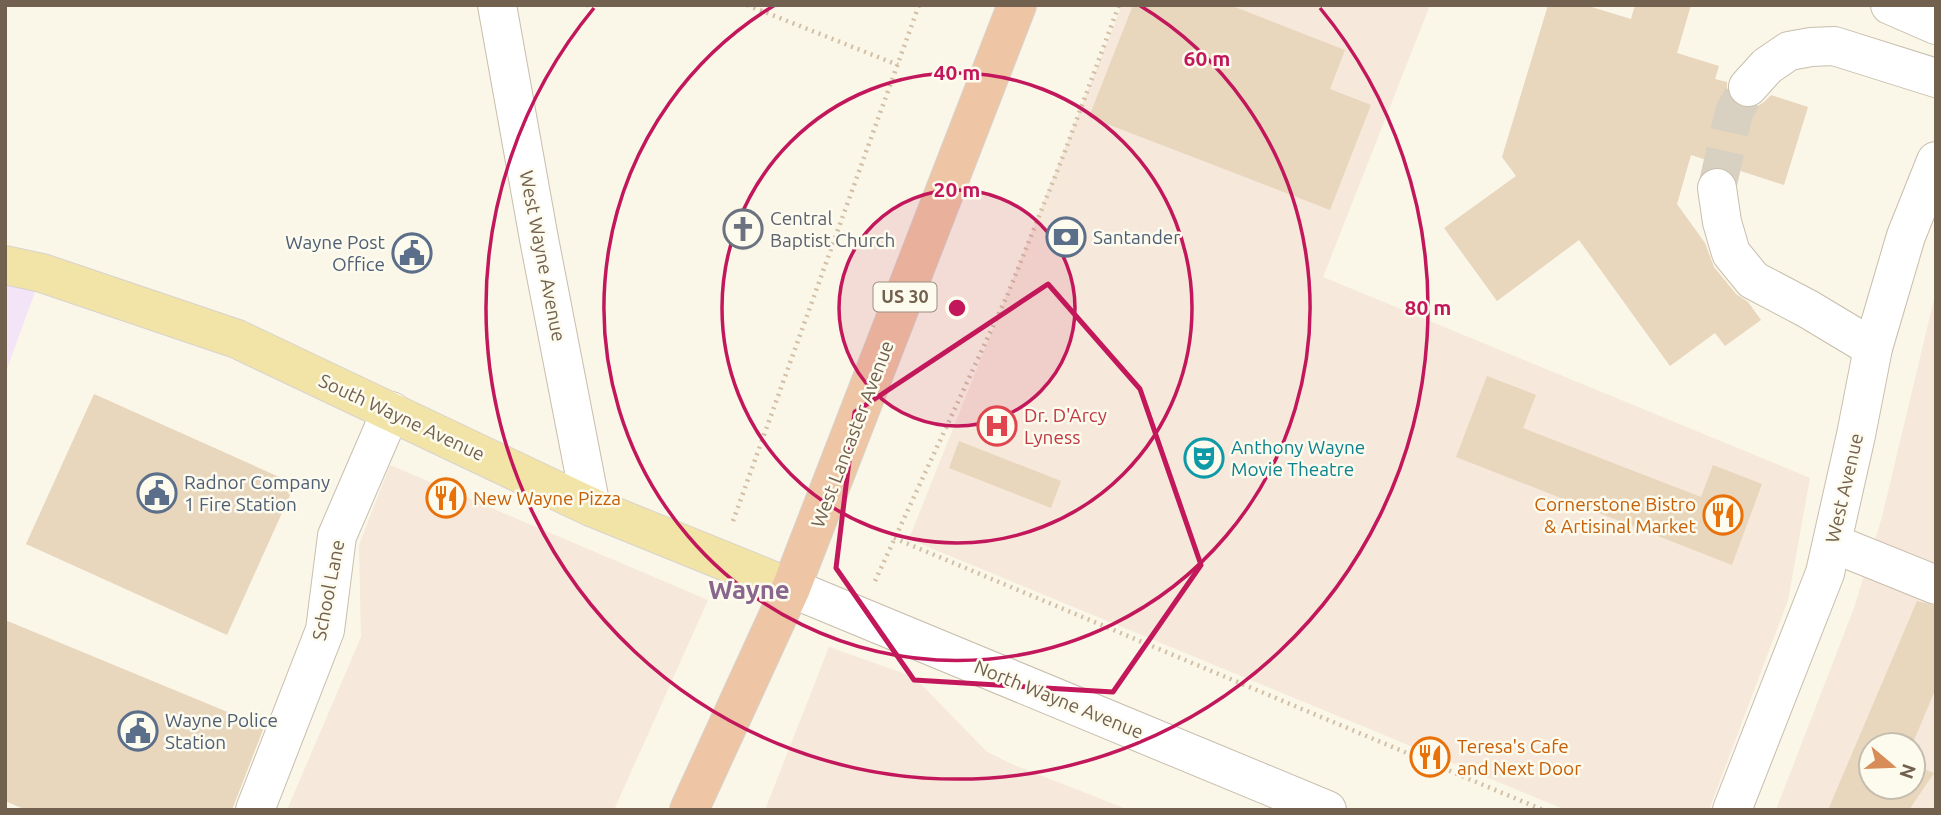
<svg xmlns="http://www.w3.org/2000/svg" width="1941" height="815" font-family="Ubuntu,sans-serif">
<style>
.commercial{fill:#f6e8da;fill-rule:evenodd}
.education{fill:#f3e4f7}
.building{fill:#e8d6bd}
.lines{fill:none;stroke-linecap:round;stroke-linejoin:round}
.minor-tunnel{stroke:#d8d1c2;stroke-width:38;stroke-dasharray:38 19;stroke-linecap:butt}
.minor-casing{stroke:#c8beac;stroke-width:40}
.major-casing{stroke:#d8d3cd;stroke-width:40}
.highway-casing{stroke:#d8d3cd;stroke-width:40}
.path{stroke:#d2bfa5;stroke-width:4.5;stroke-dasharray:2 5;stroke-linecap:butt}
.minor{stroke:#fff;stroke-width:38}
.major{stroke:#f2e4a7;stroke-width:38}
.highway{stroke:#eec5a5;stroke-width:38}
.marked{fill:none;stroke:#c2185b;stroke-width:5;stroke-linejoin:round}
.ring{fill:none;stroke:#c2185b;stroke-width:3.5}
.labels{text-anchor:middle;stroke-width:5;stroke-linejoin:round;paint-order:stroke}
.shield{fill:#fdfaee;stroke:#9c8f7e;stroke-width:2}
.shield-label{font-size:18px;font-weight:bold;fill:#72614e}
.worship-label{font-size:19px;fill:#5b616d;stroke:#fdfaee;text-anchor:start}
.service-label{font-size:19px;fill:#4e5e75;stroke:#fdfaee;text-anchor:start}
.street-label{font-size:19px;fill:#72614e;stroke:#fdfaee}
.health-label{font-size:19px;fill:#be3a42;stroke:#fdfaee;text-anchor:start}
.culture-label{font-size:19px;fill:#0d838f;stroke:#fdfaee;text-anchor:start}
.food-label{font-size:19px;fill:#c56008;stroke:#fdfaee;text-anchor:start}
.district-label{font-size:26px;font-weight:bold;fill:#88668e;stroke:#fdfaee}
.centre{fill:#c2185b;stroke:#fdfaee;stroke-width:3.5}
.ring-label{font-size:21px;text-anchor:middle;font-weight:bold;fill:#c2185b;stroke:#fdfaee;stroke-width:5;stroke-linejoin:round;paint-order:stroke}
</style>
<rect width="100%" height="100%" fill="#faf6e8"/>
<g class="commercial">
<polygon points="1122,5 1430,5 1323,277 1810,478 1788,600 1709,810 1566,810 909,539"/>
<path d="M 1936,291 L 1936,810 L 1776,810 L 1854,608 L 1882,517 ZM 1871,745 L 1913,745 L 1913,787 L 1871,787 Z"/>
<polygon points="390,465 708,600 614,810 287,810 361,637 359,545"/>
<polygon points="829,647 914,677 987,752 1014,765 1129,810 765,810"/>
</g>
<polygon class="education" points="5,265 42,273 5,374"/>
<g class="building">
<polygon points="1133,5 1230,5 1345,50 1330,89 1371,105 1330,210 1089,117"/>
<polygon points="1548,5 1585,5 1631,19 1635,5 1691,5 1677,53 1719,66 1715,79 1727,82 1727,94 1734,104 1744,108 1754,108 1764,102 1771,95 1808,107 1784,185 1691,155 1677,204 1705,243 1714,267 1736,294 1748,302 1761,320 1725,346 1715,333 1670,366 1579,240 1497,301 1444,228 1516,176 1502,157"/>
<polygon points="1487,376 1536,395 1523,428 1701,497 1713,465 1762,484 1732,565 1456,457"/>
<polygon points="94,394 295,484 227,635 26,544"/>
<polygon points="959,441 1061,481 1051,508 949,468"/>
<polygon points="1917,601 1936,606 1936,688 1912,745 1871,745 1871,787 1913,787 1913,765 1934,773 1909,810 1828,810"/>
<polygon points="5,620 264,727 232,810 26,810 5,801"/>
</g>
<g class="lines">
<polyline class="minor-tunnel" points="1717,188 1734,112 1748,87"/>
<g class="minor-casing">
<g id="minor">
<polyline points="497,5 539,239 591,507"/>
<polyline points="1890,5 1936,25"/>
<polyline points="1748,87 1767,66 1789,51 1811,47 1834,46 1936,78"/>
<polyline points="1717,188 1722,222 1731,253 1753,280 1808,309 1873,348"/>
<polyline points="1832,543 1936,585"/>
<polyline points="791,588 1327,810"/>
<polyline points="255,810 325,630 337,536 391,411"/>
<polyline points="1732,810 1825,573 1856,435 1873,348 1906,236 1936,161"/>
</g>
</g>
<g class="major-casing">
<polyline id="major" points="5,265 42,273 237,339 591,507 791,588"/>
</g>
<g class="highway-casing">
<polyline id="highway" points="689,810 791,588 1017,5"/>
</g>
<g class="path">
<polyline points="586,5 589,5"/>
<polyline points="747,5 898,65"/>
<polyline points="733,521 919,5"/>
<polyline points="894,538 1543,810"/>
<polyline points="875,581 1007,296 1064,154 1119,5"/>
</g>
<use href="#minor" class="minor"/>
<use href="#major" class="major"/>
<use href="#highway" class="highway"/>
</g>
<path class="marked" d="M 1048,284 L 1140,389 L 1201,565 L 1113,692 L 914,680 L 836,568 L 855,412 Z"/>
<circle cx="957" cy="308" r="118" fill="#c2185b" fill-opacity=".12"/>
<g class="ring">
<circle cx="957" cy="308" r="118"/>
<circle cx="957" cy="308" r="235"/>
<path d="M1139 5A353 353 0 1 1 775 5"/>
<path d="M1320 8A471 471 0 1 1 594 8"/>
</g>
<defs>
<g id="church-ring" transform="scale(2.0125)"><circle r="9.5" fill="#fdfaee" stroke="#6b7280" stroke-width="1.5"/><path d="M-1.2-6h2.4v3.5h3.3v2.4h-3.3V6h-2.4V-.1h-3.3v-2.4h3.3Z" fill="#6b7280"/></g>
<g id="bank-ring" transform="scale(2.0125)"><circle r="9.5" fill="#fdfaee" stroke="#5c6f8a" stroke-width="1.5"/><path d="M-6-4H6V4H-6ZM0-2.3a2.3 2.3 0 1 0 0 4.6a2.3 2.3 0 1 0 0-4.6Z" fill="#5c6f8a"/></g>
<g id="civic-ring" transform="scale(2.0125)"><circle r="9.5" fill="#fdfaee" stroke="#5c6f8a" stroke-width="1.5"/><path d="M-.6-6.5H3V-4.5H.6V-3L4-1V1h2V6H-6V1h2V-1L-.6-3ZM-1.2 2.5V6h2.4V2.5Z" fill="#5c6f8a"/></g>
<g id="hospital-ring" transform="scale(2.0125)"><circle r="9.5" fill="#fdfaee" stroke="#e0444e" stroke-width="1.5"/><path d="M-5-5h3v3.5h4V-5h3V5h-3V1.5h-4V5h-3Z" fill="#e0444e"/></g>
<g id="theatre-ring" transform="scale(2.0125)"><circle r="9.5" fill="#fdfaee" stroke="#0f9aa8" stroke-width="1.5"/><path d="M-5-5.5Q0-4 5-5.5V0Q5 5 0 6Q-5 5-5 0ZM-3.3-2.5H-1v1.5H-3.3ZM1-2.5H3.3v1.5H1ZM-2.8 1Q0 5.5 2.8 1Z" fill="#0f9aa8"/></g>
<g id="restaurant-ring" transform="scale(2.0125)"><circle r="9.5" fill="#fdfaee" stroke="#e8710a" stroke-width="1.5"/><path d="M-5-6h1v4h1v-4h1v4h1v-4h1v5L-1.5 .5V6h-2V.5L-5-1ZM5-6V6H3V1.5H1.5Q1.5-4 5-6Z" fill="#e8710a"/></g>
</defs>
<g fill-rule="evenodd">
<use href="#church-ring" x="743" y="229"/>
<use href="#bank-ring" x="1066" y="237"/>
<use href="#civic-ring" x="412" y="253"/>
<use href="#hospital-ring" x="997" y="426"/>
<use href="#theatre-ring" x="1204" y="458"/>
<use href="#civic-ring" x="157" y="493"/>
<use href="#restaurant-ring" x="446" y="498"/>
<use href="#restaurant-ring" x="1723" y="515"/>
<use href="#civic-ring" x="138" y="731"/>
<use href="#restaurant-ring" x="1430" y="757"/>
</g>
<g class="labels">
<rect class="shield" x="873.5" y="282.5" width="63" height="29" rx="5"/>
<g class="shield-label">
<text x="905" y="303">US 30</text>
</g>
<g class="worship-label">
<text x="770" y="225">Central<tspan x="770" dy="22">Baptist Church</tspan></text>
</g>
<g class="service-label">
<text x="1093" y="244">Santander</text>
<text x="385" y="249" text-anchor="end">Wayne Post<tspan x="385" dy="22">Office</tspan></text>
<text x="184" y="489">Radnor Company<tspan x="184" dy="22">1 Fire Station</tspan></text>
<text x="165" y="727">Wayne Police<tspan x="165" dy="22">Station</tspan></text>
</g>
<g class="street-label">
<text transform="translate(543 256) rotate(79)" y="7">West Wayne Avenue</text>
<text transform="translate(402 417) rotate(25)" y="7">South Wayne Avenue</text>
<text transform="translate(852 434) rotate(-69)" y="7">West Lancaster Avenue</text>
<text transform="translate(1844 488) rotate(-77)" y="7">West Avenue</text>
<text transform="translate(328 590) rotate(-79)" y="7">School Lane</text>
<text transform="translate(1059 699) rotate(22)" y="7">North Wayne Avenue</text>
</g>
<g class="health-label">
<text x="1024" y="422">Dr. D'Arcy<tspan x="1024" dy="22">Lyness</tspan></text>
</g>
<g class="culture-label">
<text x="1231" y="454">Anthony Wayne<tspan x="1231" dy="22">Movie Theatre</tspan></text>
</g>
<g class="food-label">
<text x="473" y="505">New Wayne Pizza</text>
<text x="1696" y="511" text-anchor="end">Cornerstone Bistro<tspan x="1696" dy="22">&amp; Artisinal Market</tspan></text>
<text x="1457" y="753">Teresa's Cafe<tspan x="1457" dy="22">and Next Door</tspan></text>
</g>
<g class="district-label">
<text x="749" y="599">Wayne</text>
</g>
</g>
<circle cx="957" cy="308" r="10" class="centre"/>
<g class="ring-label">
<text x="1207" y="66">60 m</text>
<text x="957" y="80">40 m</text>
<text x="957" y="197">20 m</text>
<text x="1428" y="315">80 m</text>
</g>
<rect width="1941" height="815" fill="none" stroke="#72614e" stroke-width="14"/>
<g transform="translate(1892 766) rotate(109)"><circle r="33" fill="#fdfaee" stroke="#c5bdae" stroke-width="2"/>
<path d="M0-5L12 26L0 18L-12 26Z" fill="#d88d59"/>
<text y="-10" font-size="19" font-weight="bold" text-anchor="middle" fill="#72614e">N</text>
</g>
</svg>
